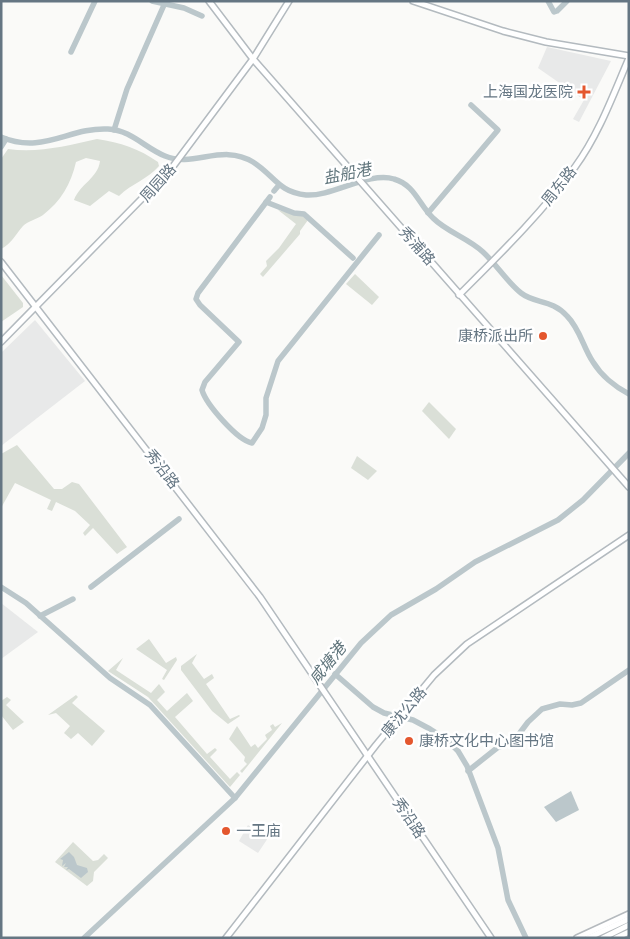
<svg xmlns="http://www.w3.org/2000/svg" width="630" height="939" font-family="Poppins,'Noto Sans SC',sans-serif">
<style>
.built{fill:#e8e9e9}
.green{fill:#dadfd7}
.water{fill:#bbc7cb}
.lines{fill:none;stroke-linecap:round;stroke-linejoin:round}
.river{stroke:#bbc7cb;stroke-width:5.5}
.secondary-casing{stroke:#b3babf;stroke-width:8}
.primary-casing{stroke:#b5babe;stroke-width:8}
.secondary{stroke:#fff;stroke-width:5}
.primary{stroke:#fff;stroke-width:5}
.poi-dot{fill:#e4572e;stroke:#fff;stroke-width:2}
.labels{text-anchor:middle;stroke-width:5;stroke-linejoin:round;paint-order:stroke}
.poi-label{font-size:15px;fill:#657683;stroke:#fff;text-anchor:end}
.street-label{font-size:15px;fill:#657683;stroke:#fff}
.water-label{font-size:16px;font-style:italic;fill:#60757c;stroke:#fff}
</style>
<rect width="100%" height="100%" fill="#fafaf8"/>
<g class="built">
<polygon points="547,47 611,61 579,122 573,119 584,100 538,68"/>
<polygon points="35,320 85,381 1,446 1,353"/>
<polygon points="1,603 38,632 1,659"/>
<polygon points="248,825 268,838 258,853 239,841"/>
</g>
<g class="green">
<path d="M 97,139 C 121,143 138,148 158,162 L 159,166 C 148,179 131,184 119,196 L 109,191 L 90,206 L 74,200 C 80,184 98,178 100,161 L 86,158 L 76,162 C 71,184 61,201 43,215 C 37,219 28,221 23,226 C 16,234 11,244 1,249 L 1,159 L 8,149 C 38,153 67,146 97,139 Z"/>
<polygon points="278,210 303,216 308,220 300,231 300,234 263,277 260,274 267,266 266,261 279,248 296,224"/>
<polygon points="355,274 379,297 372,305 346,284"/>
<polygon points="1,275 23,303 23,307 1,322"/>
<polygon points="429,402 456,429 449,439 422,411"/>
<polygon points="17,445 54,489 62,489 72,482 79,484 127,547 117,554 93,528 85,536 83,533 90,525 75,511 56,502 52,511 47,509 51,500 15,483 1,508 1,454"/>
<polygon points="357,456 377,471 368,480 351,468"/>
<polygon points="149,639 166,663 176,657 177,660 164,680 162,679 167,670 136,649"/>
<polygon points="197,654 192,663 204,679 212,674 214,678 206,684 230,719 239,715 240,716 228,724 212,711 181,670 181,666"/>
<polygon points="123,658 116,670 151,693 159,684 165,692 157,700 167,711 187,693 193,701 175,717 207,754 215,748 217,750 210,757 230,779 237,772 240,775 230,787 148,697 108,671"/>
<polygon points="76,695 78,697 72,703 105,731 92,746 78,733 71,739 64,733 70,726 56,713 48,715"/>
<polygon points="7,697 11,700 6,705 24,722 13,730 1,715 1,701"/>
<polygon points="282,723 242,773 240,771 247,764 244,761 245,757 229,739 237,726 251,747 255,744 258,748 267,739 265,735 272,730 270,726 273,724 275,727"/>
<polygon points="73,842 93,861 98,860 104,854 108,858 94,872 93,881 87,886 55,862"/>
</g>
<g class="water">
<polygon points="571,791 579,810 556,822 544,807"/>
<polygon points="69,852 74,857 77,865 87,868 88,872 81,878 69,869 66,870 68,867 64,867 66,863 62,866 63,860 60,859"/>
</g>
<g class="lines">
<g class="river">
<polyline points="152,1 184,8 202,16"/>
<polyline points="548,1 554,12 557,11 567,1"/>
<polyline points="71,52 95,1"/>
<polyline points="114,130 127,89 164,5"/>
<path d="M 1,137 C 43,155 69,127 108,129 C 131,130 145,148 165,156 C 194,168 222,143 253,162 C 274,175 278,192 306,195 C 332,197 369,171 394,179 C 415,185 419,205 433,218 C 447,232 468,238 483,252 C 496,264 508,283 521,293 C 535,304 552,299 567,316 C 580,329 583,347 593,362 C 601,375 615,387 629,394"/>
<polyline points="1,147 6,139"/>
<polyline points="274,191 279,185"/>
<path d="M 270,197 L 198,293 L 196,299 L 200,305 L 239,342 L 205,382 L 202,390 C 206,404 237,440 252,443 L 262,428 L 266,415 L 266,398 L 278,361 L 379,235"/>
<polyline points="266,202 294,213 304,214 353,258"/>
<polyline points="428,213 498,130 471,105"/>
<polyline points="1,587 26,603 110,678 150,705 235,798"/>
<polyline points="91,587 179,519"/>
<polyline points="40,616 73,599"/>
<polyline points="335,674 373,707 384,713 413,720 430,729 446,739 458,751 467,766 498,848 508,900 526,938"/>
<polyline points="468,771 497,748 513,742 528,722 542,709 560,704 572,705 581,703 629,670"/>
<polyline points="84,938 235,798 361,643 391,615 436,589 475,562 558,520 583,500 629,453"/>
</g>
<g class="secondary-casing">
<g id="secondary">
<polyline points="209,1 253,59 629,487"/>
<polyline points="413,1 503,31 546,42 629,56"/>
<polyline points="1,262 260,597 491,938"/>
<path d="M 459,295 C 499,255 543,212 575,167 C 599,134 613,95 629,58"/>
<polyline points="1,342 171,169 253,59 289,1"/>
<polyline points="226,938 376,745 434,675 467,644 629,535"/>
</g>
</g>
<g class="primary-casing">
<g id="primary">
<polyline points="577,938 629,914"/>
<polyline points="588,938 629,919"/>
<polyline points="603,938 629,925"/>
<polyline points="616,938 629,932"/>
</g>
</g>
<use href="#secondary" class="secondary"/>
<use href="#primary" class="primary"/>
</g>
<g class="poi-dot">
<path d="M581.5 84.5h5v5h5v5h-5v5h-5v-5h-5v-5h5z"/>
<circle cx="543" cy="336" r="5"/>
<circle cx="409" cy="741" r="5"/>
<circle cx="226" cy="831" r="5"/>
</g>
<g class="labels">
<g class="poi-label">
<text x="573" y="97">上海国龙医院</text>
<text x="533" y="341">康桥派出所</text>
<text x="419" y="746" text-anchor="start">康桥文化中心图书馆</text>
<text x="236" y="836" text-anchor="start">一王庙</text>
</g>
<g class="street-label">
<text transform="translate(158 183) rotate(-48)" y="5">周园路</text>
<text transform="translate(559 186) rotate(-51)" y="5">周东路</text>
<text transform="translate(417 246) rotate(48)" y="5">秀浦路</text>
<text transform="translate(162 469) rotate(52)" y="5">秀沿路</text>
<text transform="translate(404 712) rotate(-50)" y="5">康沈公路</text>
<text transform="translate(409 818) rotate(56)" y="5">秀沿路</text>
</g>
<g class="water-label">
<text transform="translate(347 173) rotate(-11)" y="6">盐船港</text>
<text transform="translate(327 663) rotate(-51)" y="6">咸塘港</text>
</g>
</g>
<rect width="630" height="939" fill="none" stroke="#657683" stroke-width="5"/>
</svg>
